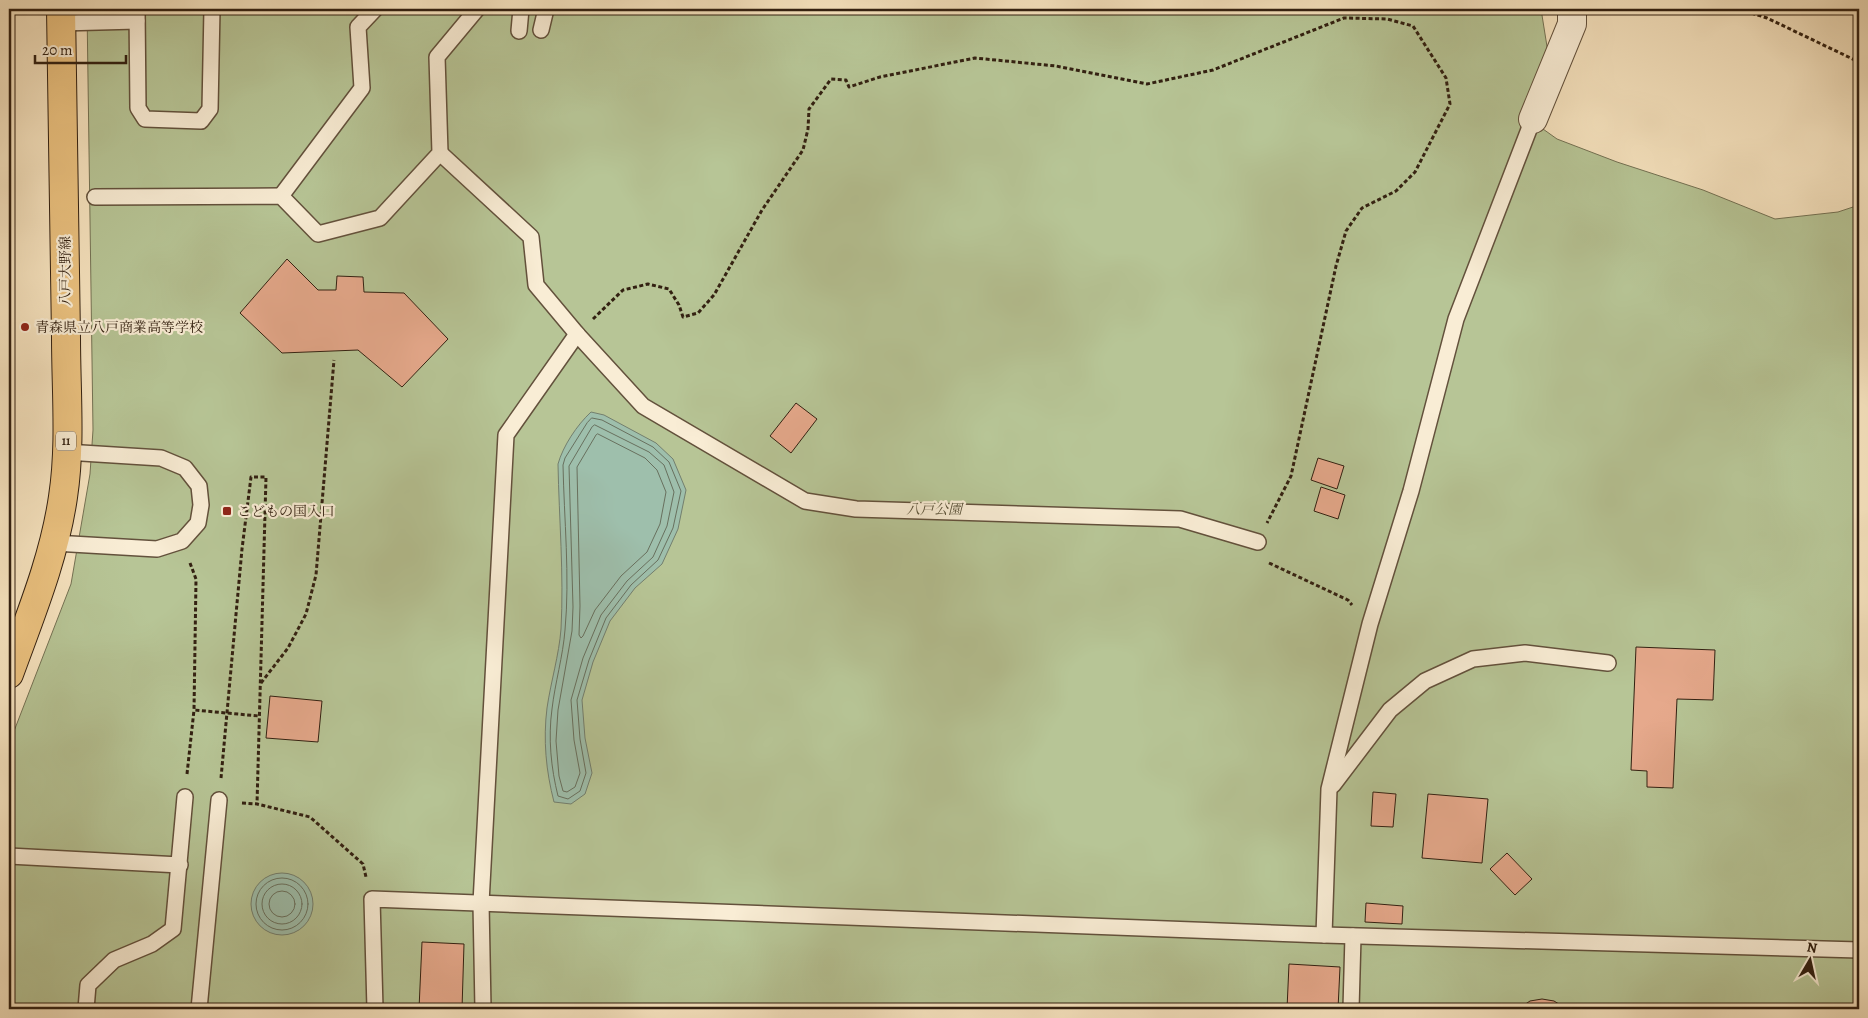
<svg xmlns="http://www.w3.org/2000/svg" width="1868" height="1018" font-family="Alegreya,'Noto Serif JP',serif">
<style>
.green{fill:#b7c596;stroke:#747254}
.water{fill:#9ebfac;stroke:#737f6e}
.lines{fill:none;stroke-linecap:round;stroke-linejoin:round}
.shore{stroke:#68705e;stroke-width:1}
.building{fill:#e6a98c;stroke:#322011}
.service-casing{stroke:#63513c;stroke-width:18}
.minor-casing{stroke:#63513c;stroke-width:30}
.primary-casing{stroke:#322011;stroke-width:30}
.path{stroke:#322011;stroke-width:3;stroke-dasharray:4 2.5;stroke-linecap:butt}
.service{stroke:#f9edd5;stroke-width:15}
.minor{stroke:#f9edd5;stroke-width:28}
.primary{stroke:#ebc280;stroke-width:28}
.poi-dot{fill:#8f2418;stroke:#f9edd5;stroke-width:2}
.labels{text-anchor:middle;stroke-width:4.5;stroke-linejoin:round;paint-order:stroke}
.shield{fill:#f9edd5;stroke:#6e5e4c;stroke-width:1}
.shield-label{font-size:12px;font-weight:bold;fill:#322011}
.street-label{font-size:14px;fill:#322011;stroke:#f9edd5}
.poi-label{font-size:14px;fill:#322011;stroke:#f9edd5;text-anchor:start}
.park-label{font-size:14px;font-style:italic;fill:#5a5239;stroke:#f9edd5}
</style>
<rect width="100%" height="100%" fill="#f6e3bf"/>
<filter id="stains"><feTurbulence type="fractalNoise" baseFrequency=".004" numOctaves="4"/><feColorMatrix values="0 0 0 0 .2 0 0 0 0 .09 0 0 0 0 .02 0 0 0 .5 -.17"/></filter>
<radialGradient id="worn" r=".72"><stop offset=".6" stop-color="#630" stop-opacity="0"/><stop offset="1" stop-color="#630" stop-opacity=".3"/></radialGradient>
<polygon class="green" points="87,9 1541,9 1549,59 1536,124 1557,139 1617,162 1703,190 1775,219 1838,212 1859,205 1859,1009 9,1009 9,744 71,584 90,474 93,430"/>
<g class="water">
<path d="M 591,412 L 604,415 L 656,443 L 673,459 L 686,490 L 678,529 L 662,564 L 635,588 L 610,621 L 593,662 L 582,700 L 585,738 L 592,773 L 585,794 L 571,804 L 554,802 C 546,771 543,740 547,708 C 551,681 559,655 561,629 C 564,574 559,519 558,464 C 563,446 577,425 591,412 Z"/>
<circle cx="282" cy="904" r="31"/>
</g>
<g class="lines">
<g class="shore">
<path d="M 592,418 L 602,420 L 653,447 L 669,462 L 681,491 L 673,528 L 658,560 L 631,585 L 606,618 L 589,660 L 577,700 L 580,739 L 586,773 L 580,791 L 568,799 L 558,796 C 551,768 548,738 552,709 C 555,683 563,656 565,630 C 570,577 564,518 563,465 L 565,458 L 587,423 Z"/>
<polygon points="595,425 649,452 664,465 674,492 667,526 653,557 627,581 601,615 583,658 571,700 574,740 580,773 575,787 567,792 563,791 559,776 556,741 558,710 572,631 573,607 569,466 592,427"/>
<polygon points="598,434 645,458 657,470 666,492 660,524 647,552 621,576 595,610 583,636 581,638 579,635 580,606 577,467 596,435"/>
<circle cx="282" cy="904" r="26"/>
<circle cx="282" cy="904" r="20"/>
<circle cx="282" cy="904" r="13"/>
</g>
</g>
<g class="building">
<polygon points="287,259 318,290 336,290 337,276 363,277 364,292 404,293 448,339 402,387 358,350 282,353 240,313"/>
<polygon points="796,403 817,419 791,453 770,436"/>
<polygon points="1318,458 1344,466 1337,489 1311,480"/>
<polygon points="1321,487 1345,495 1338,519 1314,511"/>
<polygon points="1636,647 1715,650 1713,700 1677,699 1673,788 1647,787 1647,771 1631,770"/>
<polygon points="270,696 322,701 318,742 266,738"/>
<polygon points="1373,792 1396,794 1393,827 1371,826"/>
<polygon points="1428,794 1488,799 1482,863 1422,858"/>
<polygon points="1507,853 1532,879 1515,895 1490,869"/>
<polygon points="1366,903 1403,906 1402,924 1365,922"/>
<polygon points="422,942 464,944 462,1009 419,1009"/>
<polygon points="1289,964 1340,967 1338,1009 1287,1009"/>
<polygon points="1542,999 1554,1001 1567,1009 1518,1009 1530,1001"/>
<polygon points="1760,1005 1855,1009 1760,1009"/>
</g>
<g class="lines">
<g class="service-casing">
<g id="service">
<polyline points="137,9 138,108 145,119 201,121 210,109 212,9"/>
<polyline points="61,23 137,21"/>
<polyline points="541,30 546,9"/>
<polyline points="519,31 521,9"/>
<polyline points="440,153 531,237 536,285 577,334 643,406 805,501 856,509 1180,519 1258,542"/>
<polyline points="281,196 362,88 358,27 375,9"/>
<polyline points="95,197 281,196 318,234 380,218 440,153 437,57 477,9"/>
<polyline points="54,543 157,549 182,541 198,523 201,505 199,486 185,468 161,458 66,452"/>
<polyline points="1333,785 1390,710 1425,681 1473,659 1525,653 1608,663"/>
<polyline points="9,856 180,865"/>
<polyline points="1324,935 1329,789 1370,624 1411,491 1456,319 1533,119"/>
<polyline points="86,1009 88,985 114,960 152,944 173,929 185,797"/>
<polyline points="199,1009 219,800"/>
<polyline points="375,1009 372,899 1324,935 1859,950"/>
<polyline points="483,1009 481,903 506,435 577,334"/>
<polyline points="1351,1009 1353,936"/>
</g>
</g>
<g class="minor-casing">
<polyline id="minor" points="1533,119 1572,24 1572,9"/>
</g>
<g class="primary-casing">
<path id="primary" d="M 9,674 C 30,616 54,559 63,497 C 71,445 66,390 66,338 C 65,228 62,119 61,9"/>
</g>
<g class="path">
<polyline points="1739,9 1767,18 1859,62"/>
<polyline points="593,319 623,290 648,284 669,289 679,305 683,317 698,313 714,295 762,210 803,150 808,129 809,109 831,79 846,80 849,87 880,77 975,58 1056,66 1147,84 1213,70 1344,18 1387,19 1413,26 1446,78 1450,104 1415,172 1396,191 1362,208 1346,231 1336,266 1291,476 1267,523"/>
<polyline points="190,563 196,579 194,710 259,716"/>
<polyline points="1269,563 1348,600 1352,605"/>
<polyline points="261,683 288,648 306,614 316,575 334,360"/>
<polyline points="187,774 194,710"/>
<polyline points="221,778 242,549 251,477 266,477 257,804"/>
<polyline points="242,803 257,804 310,817 363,864 366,877"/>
</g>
<use href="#service" class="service"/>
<use href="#minor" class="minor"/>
<use href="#primary" class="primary"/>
</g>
<g class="poi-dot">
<circle cx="25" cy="327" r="5"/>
<rect x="222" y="506" width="10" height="10" rx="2.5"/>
</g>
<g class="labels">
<rect class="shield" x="56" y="431.5" width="20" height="19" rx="4"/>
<g class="shield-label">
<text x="66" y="445">11</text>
</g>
<g class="street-label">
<text transform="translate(65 271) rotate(-90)" y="5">八戸大野線</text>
</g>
<g class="poi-label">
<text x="35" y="332">青森県立八戸商業高等学校</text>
<text x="237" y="516">こどもの国入口</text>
</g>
<g class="park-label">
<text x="934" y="514">八戸公園</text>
</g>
</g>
<rect width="1868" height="1018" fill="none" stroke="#f6e3bf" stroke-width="30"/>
<rect x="10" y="10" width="1848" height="998" fill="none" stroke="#322011" stroke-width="2.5"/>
<rect x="15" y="15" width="1838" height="988" fill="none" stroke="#322011"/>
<g transform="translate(1810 960) rotate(9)" stroke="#f9edd5" stroke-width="4" paint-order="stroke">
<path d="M0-4L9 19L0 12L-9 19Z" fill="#322011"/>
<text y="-8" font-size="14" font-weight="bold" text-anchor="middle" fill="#322011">N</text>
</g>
<path d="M35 55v8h91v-8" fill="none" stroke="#322011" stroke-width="2.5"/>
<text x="42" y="55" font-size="15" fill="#322011" stroke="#f9edd5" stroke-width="4" paint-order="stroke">20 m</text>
<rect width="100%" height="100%" filter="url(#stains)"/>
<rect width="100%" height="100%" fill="url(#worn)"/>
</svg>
